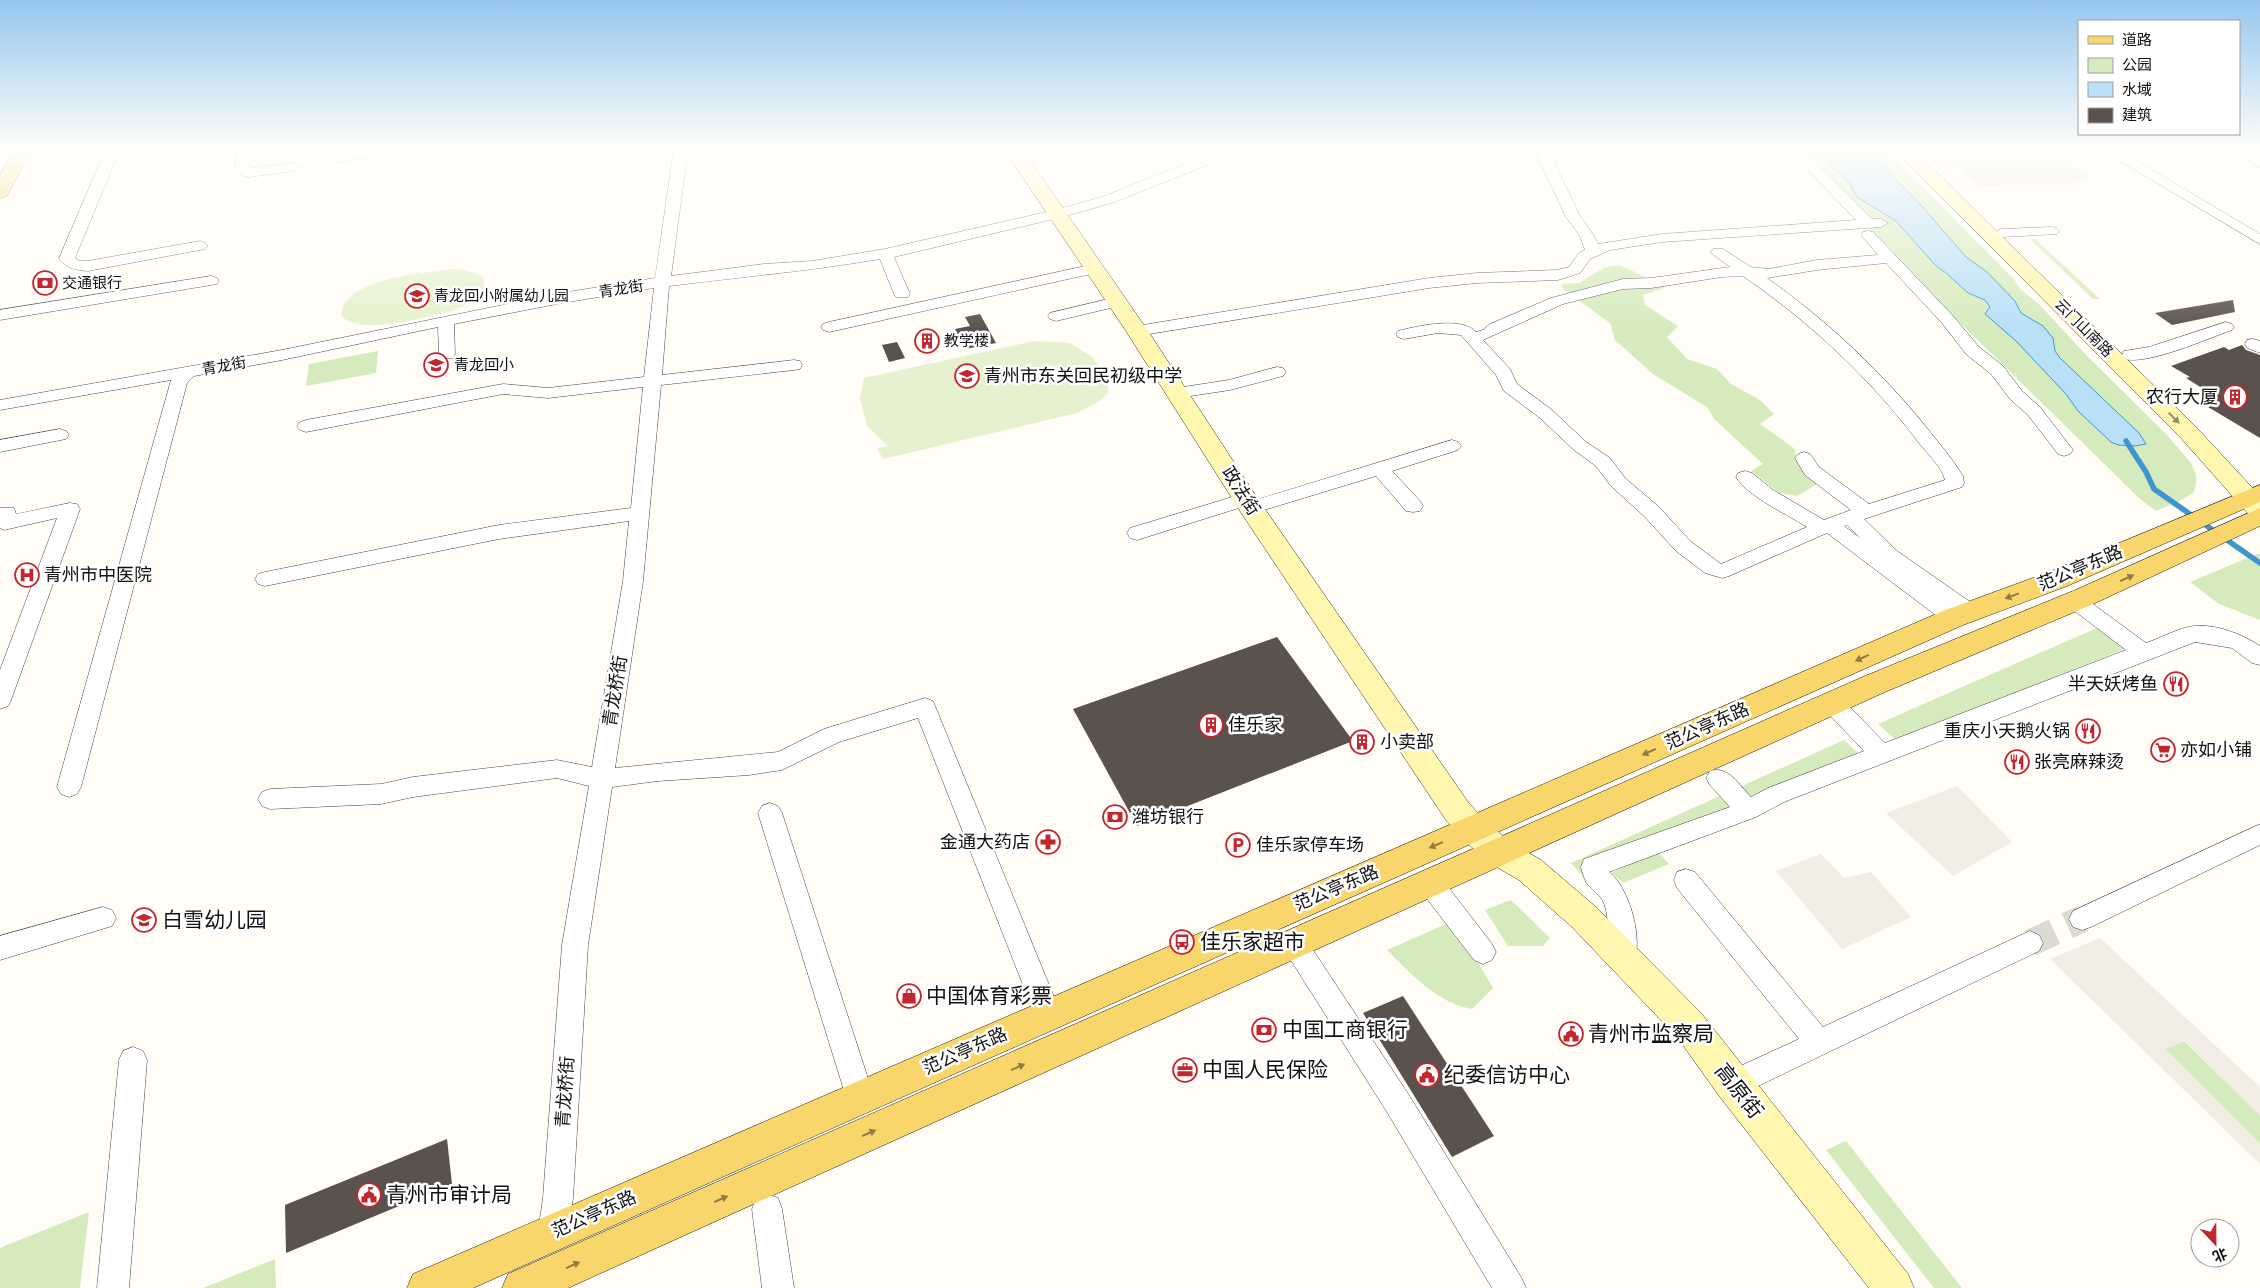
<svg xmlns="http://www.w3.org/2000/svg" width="2260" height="1288" font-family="'Libre Baskerville','Noto Sans SC',serif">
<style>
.industrial{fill:#eee6ef}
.green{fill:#d5ebbd}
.pitch{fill:#e6f2cf}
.plaza{fill:#f1ede2}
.water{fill:#b9e0f7;stroke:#3f96cf}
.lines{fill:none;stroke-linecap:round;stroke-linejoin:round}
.stream{stroke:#3f96cf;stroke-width:5.5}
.building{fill:#5a524d}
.street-tunnel{stroke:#dbdad3;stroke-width:27;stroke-dasharray:27 14;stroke-linecap:butt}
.street-casing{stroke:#444;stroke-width:1}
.secondary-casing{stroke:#333;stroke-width:1}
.primary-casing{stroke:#222;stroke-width:1}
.street{fill:#fff;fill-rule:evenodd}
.secondary{fill:#fff6b0;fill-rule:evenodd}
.primary{fill:#f9d66b;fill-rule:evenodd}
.oneway{fill:#948f68}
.oneway2{fill:#917d42}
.labels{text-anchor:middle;stroke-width:5;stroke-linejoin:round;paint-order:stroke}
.far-poi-label{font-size:15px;fill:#111;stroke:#fff;text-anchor:start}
.far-street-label{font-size:15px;fill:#111;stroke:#fff}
.poi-label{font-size:18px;fill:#111;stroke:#fff;text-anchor:start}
.street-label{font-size:18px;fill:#111;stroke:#fff}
.near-poi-label{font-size:21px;fill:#111;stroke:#fff;text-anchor:start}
.near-street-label{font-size:21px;fill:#111;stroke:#fff}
</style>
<rect width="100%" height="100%" fill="#fffdf5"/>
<polygon class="industrial" points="1940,149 2054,149 2092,178 2070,184 1979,186"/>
<g class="green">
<polygon points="1798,149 1885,149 2014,279 2020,289 2039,304 2086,355 2165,433 2191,463 2196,475 2196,483 2194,492 2180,501 2156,511 2139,498 1897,261 1893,251 1869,229 1868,224"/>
<polygon points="2030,239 2035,239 2100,299 2093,299"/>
<polygon points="1620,265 1666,287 1643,295 1645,305 1678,326 1667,337 1687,359 1717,369 1731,384 1760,400 1774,414 1760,424 1795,449 1796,460 1817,484 1797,496 1779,493 1751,471 1763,464 1714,419 1707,407 1653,374 1615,340 1610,323 1563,289 1562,284 1579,283 1605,267"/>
<polygon points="378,351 376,373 306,386 309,364"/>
<polygon points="2257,554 2260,554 2260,620 2219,604 2190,582"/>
<polygon points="2106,624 2132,646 1897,741 1878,724"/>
<polygon points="1844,740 1859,754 1584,867 1600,896 1571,863"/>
<polygon points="1658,852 1669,864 1623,883 1611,873"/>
<polygon points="1511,900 1550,938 1543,946 1508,946 1485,910"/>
<path d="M 1446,924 L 1476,959 L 1493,988 L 1472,1009 C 1437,1003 1411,974 1387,950 Z"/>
<polygon points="2184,1041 2260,1115 2260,1144 2165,1049"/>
<polygon points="1846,1141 1962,1288 1934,1288 1826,1150"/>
<polygon points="89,1212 80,1288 0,1288 0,1248"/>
<polygon points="275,1259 276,1288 203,1288"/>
</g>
<g class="pitch">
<path d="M 450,269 C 462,269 472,271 483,277 C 490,296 467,305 452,311 C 427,316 358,338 341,315 C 344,278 423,274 450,269 Z"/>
<polygon points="1034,341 1070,343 1092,357 1108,378 1108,393 1101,400 1077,413 883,459 877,448 888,446 867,426 860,399 864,378"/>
</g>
<g class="plaza">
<polygon points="1957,786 2012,842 1953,876 1886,813"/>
<polygon points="1821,854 1844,878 1871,872 1911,917 1842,949 1776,871"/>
<polygon points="2100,938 2260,1087 2260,1115 2185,1041 2165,1049 2260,1144 2260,1164 2050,959"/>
</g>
<polygon class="water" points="1822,149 1865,149 1920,204 1966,257 1987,272 2015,301 2021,313 2043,326 2053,338 2055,351 2060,358 2139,433 2146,444 2135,446 2118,445 2111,442 2078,411 2066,394 2016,341 1985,314 1990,307 1985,300 1968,293 1946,273 1936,266 1896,221 1857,197 1849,182 1832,167"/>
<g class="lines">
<polyline class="stream" points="2126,441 2146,472 2154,489 2260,563"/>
</g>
<g class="building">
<polygon points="2233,300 2235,312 2172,325 2155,313"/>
<polygon points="980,314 996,343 965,349 955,329 970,326 965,317"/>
<polygon points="897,342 905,358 889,362 882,345"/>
<polygon points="2242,345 2246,350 2260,355 2260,438 2208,407 2220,403 2201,391 2205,390 2186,378 2190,377 2171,366 2224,347 2229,350"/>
<polygon points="1277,637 1353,741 1137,826 1073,709"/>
<polygon points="1403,996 1494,1136 1452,1157 1363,1013"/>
<polygon points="447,1139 452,1184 286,1253 285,1205"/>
</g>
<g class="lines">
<polyline class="street-tunnel" points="2030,943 2082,919"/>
<g class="street-casing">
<g id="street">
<path d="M 106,149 L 120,149 L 75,258 L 79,261 L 88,261 L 200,241 L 205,243 L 208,246 L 205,249 L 88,271 C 76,270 67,269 59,259 Z"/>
<polygon points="239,149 253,149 249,166 252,168 294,163 301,167 294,171 249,177 244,176 235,167"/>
<polygon points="369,149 405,149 398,153 326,164 319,160 326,156"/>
<path d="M 674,149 L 688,149 L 671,276 L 764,264 L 812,261 L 885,249 L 1055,210 L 1102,197 L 1222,149 L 1242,149 L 1240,152 L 1112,203 L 1058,218 L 894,257 L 910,294 L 908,297 L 896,297 L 894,294 L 880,259 C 810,271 740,277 669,286 L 662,375 L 794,360 L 800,361 L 802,365 L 800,369 L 794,370 L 661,385 L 643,581 L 615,768 L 778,752 L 824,729 L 925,698 L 933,701 L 1061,1014 L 1058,1023 L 1048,1027 L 1038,1023 L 918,718 L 839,742 L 782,770 L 749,775 L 658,781 L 612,787 L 588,945 L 573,1198 L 568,1232 L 564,1243 L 553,1247 L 542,1243 L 538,1232 L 543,1198 L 562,945 L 589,786 L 557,778 L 413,797 L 381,804 L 270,809 L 262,806 L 258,799 L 262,792 L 270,789 L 381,784 L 413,777 L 557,760 L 592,767 L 623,581 L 629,521 L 499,539 L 265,586 L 258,584 L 255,579 L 258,574 L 265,572 L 499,525 L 631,508 L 643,387 L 548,398 L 503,394 L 306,432 L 300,430 L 297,426 L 300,422 L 306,420 L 503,384 L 548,388 L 644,377 L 654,288 L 562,303 L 454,324 L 455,354 L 453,358 L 441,358 L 439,354 L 438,327 L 282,360 L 194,376 L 187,383 L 81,787 L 77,794 L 69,797 L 61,794 L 57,787 L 171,380 L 0,410 L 0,400 L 282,350 L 562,293 L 655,278 Z"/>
<polygon points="1534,149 1548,149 1580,216 1594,236 1598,244 1662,234 1856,220 1787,149 1802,149 1872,219 1881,219 1888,223 1881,227 1662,242 1610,250 1590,259 1580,273 1558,280 1477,283 1429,288 1137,336 1131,334 1129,331 1131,328 1137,326 1429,278 1477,273 1557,270 1569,267 1579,253 1585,250 1580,236 1566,217"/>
<polygon points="2100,149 2117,149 2260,234 2260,244"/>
<polygon points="2228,149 2246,149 2260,157 2260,167"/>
<polygon points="2052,227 2057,228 2059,231 2057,234 2003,237 1998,236 1996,233 1998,230 2003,229"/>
<path d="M 1868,231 L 1873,232 L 1895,255 L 1954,317 L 1978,346 L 2003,366 L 2022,391 L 2040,407 L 2073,450 L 2070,454 L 2064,456 L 2058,454 L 2028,415 L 2010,399 L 1991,374 L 1966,354 L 1942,323 L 1886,263 L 1817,270 L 1767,278 C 1830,323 1883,373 1931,433 C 1942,447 1954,461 1963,476 L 1964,483 L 1962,487 L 1864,519 L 1897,551 L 1976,606 L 1979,611 L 1976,616 L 1969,619 L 1963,617 L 1960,623 L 1953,626 L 1946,623 L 1827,533 L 1729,576 L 1722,578 L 1705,573 L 1676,551 L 1645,517 L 1611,486 L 1596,466 L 1574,450 L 1540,418 L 1504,391 L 1496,375 L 1461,335 L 1438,333 L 1404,339 L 1398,337 L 1396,334 L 1398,331 C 1417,326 1462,316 1476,332 L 1483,330 L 1490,324 L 1551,298 L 1623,279 L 1651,278 L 1730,267 L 1710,252 L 1713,249 L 1723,249 L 1751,267 L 1769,269 L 1817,260 L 1878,255 L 1861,235 L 1863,232 ZM 1743,276 C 1811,323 1869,377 1919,443 C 1927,453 1942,467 1945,480 L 1869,504 L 1819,467 L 1810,454 L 1804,452 L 1798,454 L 1795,458 L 1805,475 L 1851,510 L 1824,520 L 1773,490 L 1752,473 L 1745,471 L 1738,473 L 1736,477 C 1748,497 1787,514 1807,527 L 1721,564 L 1690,541 L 1659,507 L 1625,478 L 1610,458 L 1586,442 L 1552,410 L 1517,384 L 1510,369 L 1483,340 L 1563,304 L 1623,289 L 1651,288 L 1722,277 ZM 1847,525 L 1860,538 L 1844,526 Z"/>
<polygon points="1095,264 1100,266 1103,269 1100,272 829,332 823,330 821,327 823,324 829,322"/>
<polygon points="211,276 217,278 219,281 217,284 0,320 0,310"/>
<polygon points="1117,297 1123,299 1125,302 1123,305 1056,321 1050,319 1048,316 1050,313"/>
<path d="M 2226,322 L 2232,324 L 2234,327 L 2232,330 C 2206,339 2149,365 2124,359 L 2122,355 L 2124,351 L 2149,347 Z"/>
<polygon points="2253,339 2260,341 2260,353 2247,348 2245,344 2247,340"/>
<polygon points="1277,367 1283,368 1286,372 1283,376 1230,390 1177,398 1171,397 1168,393 1171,389 1177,388 1229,380"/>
<polygon points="60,429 66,431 69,435 66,439 0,452 0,440"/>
<polygon points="1452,440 1458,442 1461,446 1458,450 1392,471 1420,501 1423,506 1420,511 1413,512 1406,511 1376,476 1251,514 1244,513 1242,507 1137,540 1130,538 1127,533 1130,528 1239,495 1246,493 1253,495 1255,500"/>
<polygon points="70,503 77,504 80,509 11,700 8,706 0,709 0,670 57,518 4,530 0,528 0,508 14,508 16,514"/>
<path d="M 2075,594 L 2082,596 L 2146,643 C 2161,638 2178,628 2194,626 C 2216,624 2242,634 2260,646 L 2260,665 L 2252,663 L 2232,648 L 2195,642 L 1784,802 L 1756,817 L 1609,872 C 1630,888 1644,941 1633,965 L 1624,969 L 1615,965 C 1606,946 1611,923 1604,903 C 1600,894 1591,890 1586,882 C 1584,877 1582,872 1581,867 L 1584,859 L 1730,807 L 1710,785 L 1706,778 L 1710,771 C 1728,765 1739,785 1751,797 L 1768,788 L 1864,751 L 1824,709 L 1821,703 L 1824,697 L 1832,694 L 1840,697 L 1885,743 L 2126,650 L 2068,606 L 2065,601 L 2068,596 Z"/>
<polygon points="770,803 778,806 782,813 874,1097 870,1107 860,1111 850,1107 846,1097 758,813 762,806"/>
<polygon points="2258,825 2260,825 2260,845 2091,927 2082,930 2073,927 2069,919 2073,911"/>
<polygon points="1686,869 1695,872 1823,1027 2021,935 2030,931 2039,935 2043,943 2039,951 1733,1098 1723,1094 1719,1084 1723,1074 1799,1039 1677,888 1674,880 1677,872"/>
<polygon points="1430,872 1439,875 1492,944 1496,952 1492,960 1483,964 1474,960 1421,891 1418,883 1421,875"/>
<polygon points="103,907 112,910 116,918 112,926 0,960 0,936"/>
<polygon points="1294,931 1303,935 1407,1092 1521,1277 1526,1288 1492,1288 1387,1112 1285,951 1281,943 1285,935"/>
<polygon points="133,1047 143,1051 147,1060 129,1288 97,1288 119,1060 123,1051"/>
<polygon points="767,1194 778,1198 782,1209 794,1288 762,1288 752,1209 756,1198"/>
</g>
</g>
<g class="secondary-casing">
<g id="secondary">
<polygon points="1004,149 1022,149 1148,331 1260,502 1468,802 1484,820 1510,842 1541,860 1596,907 1701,1013 1908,1274 1914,1288 1869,1288 1720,1097 1677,1037 1572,927 1519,880 1488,862 1462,838 1446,820 1242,514 1126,331"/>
<polygon points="1894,149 1913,149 2196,427 2260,496 2260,519 2251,517 2180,437"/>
</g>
</g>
<g class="primary-casing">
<g id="primary">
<polygon points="14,149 32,149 9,192 7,196 0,198 0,175"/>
<polygon points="2260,485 2260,502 2067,586 1963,625 473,1288 407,1288 413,1274 1943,611 2049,572"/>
<polygon points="2260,508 2260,526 2091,605 1885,692 568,1288 502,1288 508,1274 1865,676 2073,591"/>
</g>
</g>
<use href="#street" class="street"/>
<use href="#secondary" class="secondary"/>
<use href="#primary" class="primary"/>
</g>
<defs><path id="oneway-solid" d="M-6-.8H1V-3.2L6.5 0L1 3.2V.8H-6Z" transform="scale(1.25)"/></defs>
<use class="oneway" href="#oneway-solid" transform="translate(2174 418) rotate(45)"/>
<g class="oneway2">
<use href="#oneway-solid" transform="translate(2127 578) rotate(-24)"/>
<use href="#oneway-solid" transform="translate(2012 596) rotate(160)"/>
<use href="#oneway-solid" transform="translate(1862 658) rotate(156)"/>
<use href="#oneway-solid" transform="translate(1649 752) rotate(156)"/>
<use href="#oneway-solid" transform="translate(1436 845) rotate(157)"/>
<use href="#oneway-solid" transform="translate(1018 1067) rotate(-24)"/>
<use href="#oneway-solid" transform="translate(869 1133) rotate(-24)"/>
<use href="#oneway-solid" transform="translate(721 1199) rotate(-24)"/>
<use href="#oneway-solid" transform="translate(573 1265) rotate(-24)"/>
</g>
<linearGradient id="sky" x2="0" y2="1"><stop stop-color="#95c6ee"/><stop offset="0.45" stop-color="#fffefa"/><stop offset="1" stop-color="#fffefa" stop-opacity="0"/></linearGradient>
<rect width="2260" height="330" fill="url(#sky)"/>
<defs>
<g id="bank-ring" transform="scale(1.25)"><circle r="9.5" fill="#fff" stroke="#c4262e" stroke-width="1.5"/><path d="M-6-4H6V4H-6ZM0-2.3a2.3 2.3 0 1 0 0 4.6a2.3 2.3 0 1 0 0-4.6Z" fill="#c4262e"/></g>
<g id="school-ring" transform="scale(1.25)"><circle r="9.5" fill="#fff" stroke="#c4262e" stroke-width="1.5"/><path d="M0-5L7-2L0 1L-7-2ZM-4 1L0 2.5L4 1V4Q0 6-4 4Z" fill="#c4262e"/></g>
<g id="building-ring" transform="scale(1.25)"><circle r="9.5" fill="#fff" stroke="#c4262e" stroke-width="1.5"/><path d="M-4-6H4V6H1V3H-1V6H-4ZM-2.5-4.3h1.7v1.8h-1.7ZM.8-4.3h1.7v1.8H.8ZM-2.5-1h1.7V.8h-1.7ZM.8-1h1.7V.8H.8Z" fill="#c4262e"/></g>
<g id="hospital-ring" transform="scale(1.25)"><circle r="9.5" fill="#fff" stroke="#c4262e" stroke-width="1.5"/><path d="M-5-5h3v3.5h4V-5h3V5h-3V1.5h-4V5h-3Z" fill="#c4262e"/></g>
<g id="restaurant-ring" transform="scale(1.25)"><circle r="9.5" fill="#fff" stroke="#c4262e" stroke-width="1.5"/><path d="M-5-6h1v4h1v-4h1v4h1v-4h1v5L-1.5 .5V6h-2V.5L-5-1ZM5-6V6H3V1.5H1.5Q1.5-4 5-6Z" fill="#c4262e"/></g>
<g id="supermarket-ring" transform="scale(1.25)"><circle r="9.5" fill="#fff" stroke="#c4262e" stroke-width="1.5"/><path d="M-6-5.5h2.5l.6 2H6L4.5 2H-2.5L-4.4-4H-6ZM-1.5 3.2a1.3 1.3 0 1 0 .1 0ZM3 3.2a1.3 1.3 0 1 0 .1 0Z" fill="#c4262e"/></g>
<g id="pharmacy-ring" transform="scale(1.25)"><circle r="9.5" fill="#fff" stroke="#c4262e" stroke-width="1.5"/><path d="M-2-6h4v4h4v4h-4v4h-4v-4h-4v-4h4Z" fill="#c4262e"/></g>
<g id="parking-ring" transform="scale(1.25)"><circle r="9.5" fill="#fff" stroke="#c4262e" stroke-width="1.5"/><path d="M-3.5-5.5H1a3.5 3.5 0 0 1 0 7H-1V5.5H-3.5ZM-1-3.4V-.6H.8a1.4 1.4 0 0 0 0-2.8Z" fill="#c4262e"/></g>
<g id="bus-ring" transform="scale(1.25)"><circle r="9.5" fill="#fff" stroke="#c4262e" stroke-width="1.5"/><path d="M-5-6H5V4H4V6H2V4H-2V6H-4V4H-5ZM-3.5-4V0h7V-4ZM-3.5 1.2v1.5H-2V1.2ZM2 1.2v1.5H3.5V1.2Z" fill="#c4262e"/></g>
<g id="shop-ring" transform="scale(1.25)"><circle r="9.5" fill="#fff" stroke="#c4262e" stroke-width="1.5"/><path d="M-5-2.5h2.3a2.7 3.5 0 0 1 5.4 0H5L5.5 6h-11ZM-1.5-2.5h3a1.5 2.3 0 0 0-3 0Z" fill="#c4262e"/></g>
<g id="civic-ring" transform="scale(1.25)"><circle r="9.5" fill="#fff" stroke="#c4262e" stroke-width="1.5"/><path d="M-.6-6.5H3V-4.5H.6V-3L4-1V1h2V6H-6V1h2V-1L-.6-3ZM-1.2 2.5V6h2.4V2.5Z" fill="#c4262e"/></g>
<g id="office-ring" transform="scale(1.25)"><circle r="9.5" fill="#fff" stroke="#c4262e" stroke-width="1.5"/><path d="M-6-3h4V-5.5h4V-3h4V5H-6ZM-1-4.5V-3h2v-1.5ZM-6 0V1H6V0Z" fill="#c4262e"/></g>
</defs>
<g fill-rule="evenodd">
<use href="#bank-ring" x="45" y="283"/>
<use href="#school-ring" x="417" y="296"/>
<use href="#building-ring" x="927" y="341"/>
<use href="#school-ring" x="436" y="365"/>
<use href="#school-ring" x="967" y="376"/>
<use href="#building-ring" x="2235" y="397"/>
<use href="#hospital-ring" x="27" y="575"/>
<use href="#restaurant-ring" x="2176" y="684"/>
<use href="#building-ring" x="1211" y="725"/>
<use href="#restaurant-ring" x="2088" y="731"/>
<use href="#building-ring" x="1362" y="742"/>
<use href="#supermarket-ring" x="2163" y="750"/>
<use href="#restaurant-ring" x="2017" y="762"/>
<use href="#bank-ring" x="1115" y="817"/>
<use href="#pharmacy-ring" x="1048" y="842"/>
<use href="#parking-ring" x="1238" y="845"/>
<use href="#school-ring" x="144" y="920"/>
<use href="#bus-ring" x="1182" y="942"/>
<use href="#shop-ring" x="909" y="996"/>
<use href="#bank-ring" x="1264" y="1030"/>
<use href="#civic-ring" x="1571" y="1034"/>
<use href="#office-ring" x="1185" y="1070"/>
<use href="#civic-ring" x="1427" y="1075"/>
<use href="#civic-ring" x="369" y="1195"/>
</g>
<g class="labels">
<g class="far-poi-label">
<text x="62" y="288">交通银行</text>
<text x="434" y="301">青龙回小附属幼儿园</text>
<text x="944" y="346">教学楼</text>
<text x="454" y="370">青龙回小</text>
</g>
<g class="far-street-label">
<text transform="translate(621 289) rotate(-9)" y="5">青龙街</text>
<text transform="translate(2084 328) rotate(45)" y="5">云门山南路</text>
<text transform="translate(224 366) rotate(-10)" y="5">青龙街</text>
</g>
<g class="poi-label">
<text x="984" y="382">青州市东关回民初级中学</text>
<text x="2218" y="403" text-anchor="end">农行大厦</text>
<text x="44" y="581">青州市中医院</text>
<text x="2158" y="690" text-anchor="end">半天妖烤鱼</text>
<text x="1228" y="731">佳乐家</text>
<text x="2070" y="737" text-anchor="end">重庆小天鹅火锅</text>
<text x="1380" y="748">小卖部</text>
<text x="2180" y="756">亦如小铺</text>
<text x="2034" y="768">张亮麻辣烫</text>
<text x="1132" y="823">潍坊银行</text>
<text x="1030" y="848" text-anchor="end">金通大药店</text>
<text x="1256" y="851">佳乐家停车场</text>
</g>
<g class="street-label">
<text transform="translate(1241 491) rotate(57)" y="6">政法街</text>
<text transform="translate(2080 568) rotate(-23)" y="6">范公亭东路</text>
<text transform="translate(615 691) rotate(-81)" y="6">青龙桥街</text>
<text transform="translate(1707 726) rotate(-24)" y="6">范公亭东路</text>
<text transform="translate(1336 888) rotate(-23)" y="6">范公亭东路</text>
<text transform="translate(965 1051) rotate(-24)" y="6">范公亭东路</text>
<text transform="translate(565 1092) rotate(-86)" y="6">青龙桥街</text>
<text transform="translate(594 1214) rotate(-24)" y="6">范公亭东路</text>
</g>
<g class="near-poi-label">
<text x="162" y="927">白雪幼儿园</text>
<text x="1200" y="949">佳乐家超市</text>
<text x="926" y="1003">中国体育彩票</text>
<text x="1282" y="1037">中国工商银行</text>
<text x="1588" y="1041">青州市监察局</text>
<text x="1202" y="1077">中国人民保险</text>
<text x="1444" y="1082">纪委信访中心</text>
<text x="386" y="1202">青州市审计局</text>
</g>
<g class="near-street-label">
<text transform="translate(1739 1091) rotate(52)" y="7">高原街</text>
</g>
</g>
<rect x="2078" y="20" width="162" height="115" fill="#ffffff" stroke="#a0a0a0"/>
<rect x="2088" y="36" width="25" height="8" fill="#f9d66b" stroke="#a0a0a0"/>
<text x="2122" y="45" font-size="15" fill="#111111">道路</text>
<rect x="2088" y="58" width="25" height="15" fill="#d5ebbd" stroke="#a0a0a0"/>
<text x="2122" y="70" font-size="15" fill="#111111">公园</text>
<rect x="2088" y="82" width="25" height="15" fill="#b9e0f7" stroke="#a0a0a0"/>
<text x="2122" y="95" font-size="15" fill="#111111">水域</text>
<rect x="2088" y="108" width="25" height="15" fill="#5a524d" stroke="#a0a0a0"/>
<text x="2122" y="120" font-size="15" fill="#111111">建筑</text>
<g transform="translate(2215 1243) rotate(158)"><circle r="24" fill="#ffffff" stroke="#a0a0a0"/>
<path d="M0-4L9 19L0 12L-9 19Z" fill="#c4262e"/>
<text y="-8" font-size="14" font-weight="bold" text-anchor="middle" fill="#111111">北</text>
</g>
</svg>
